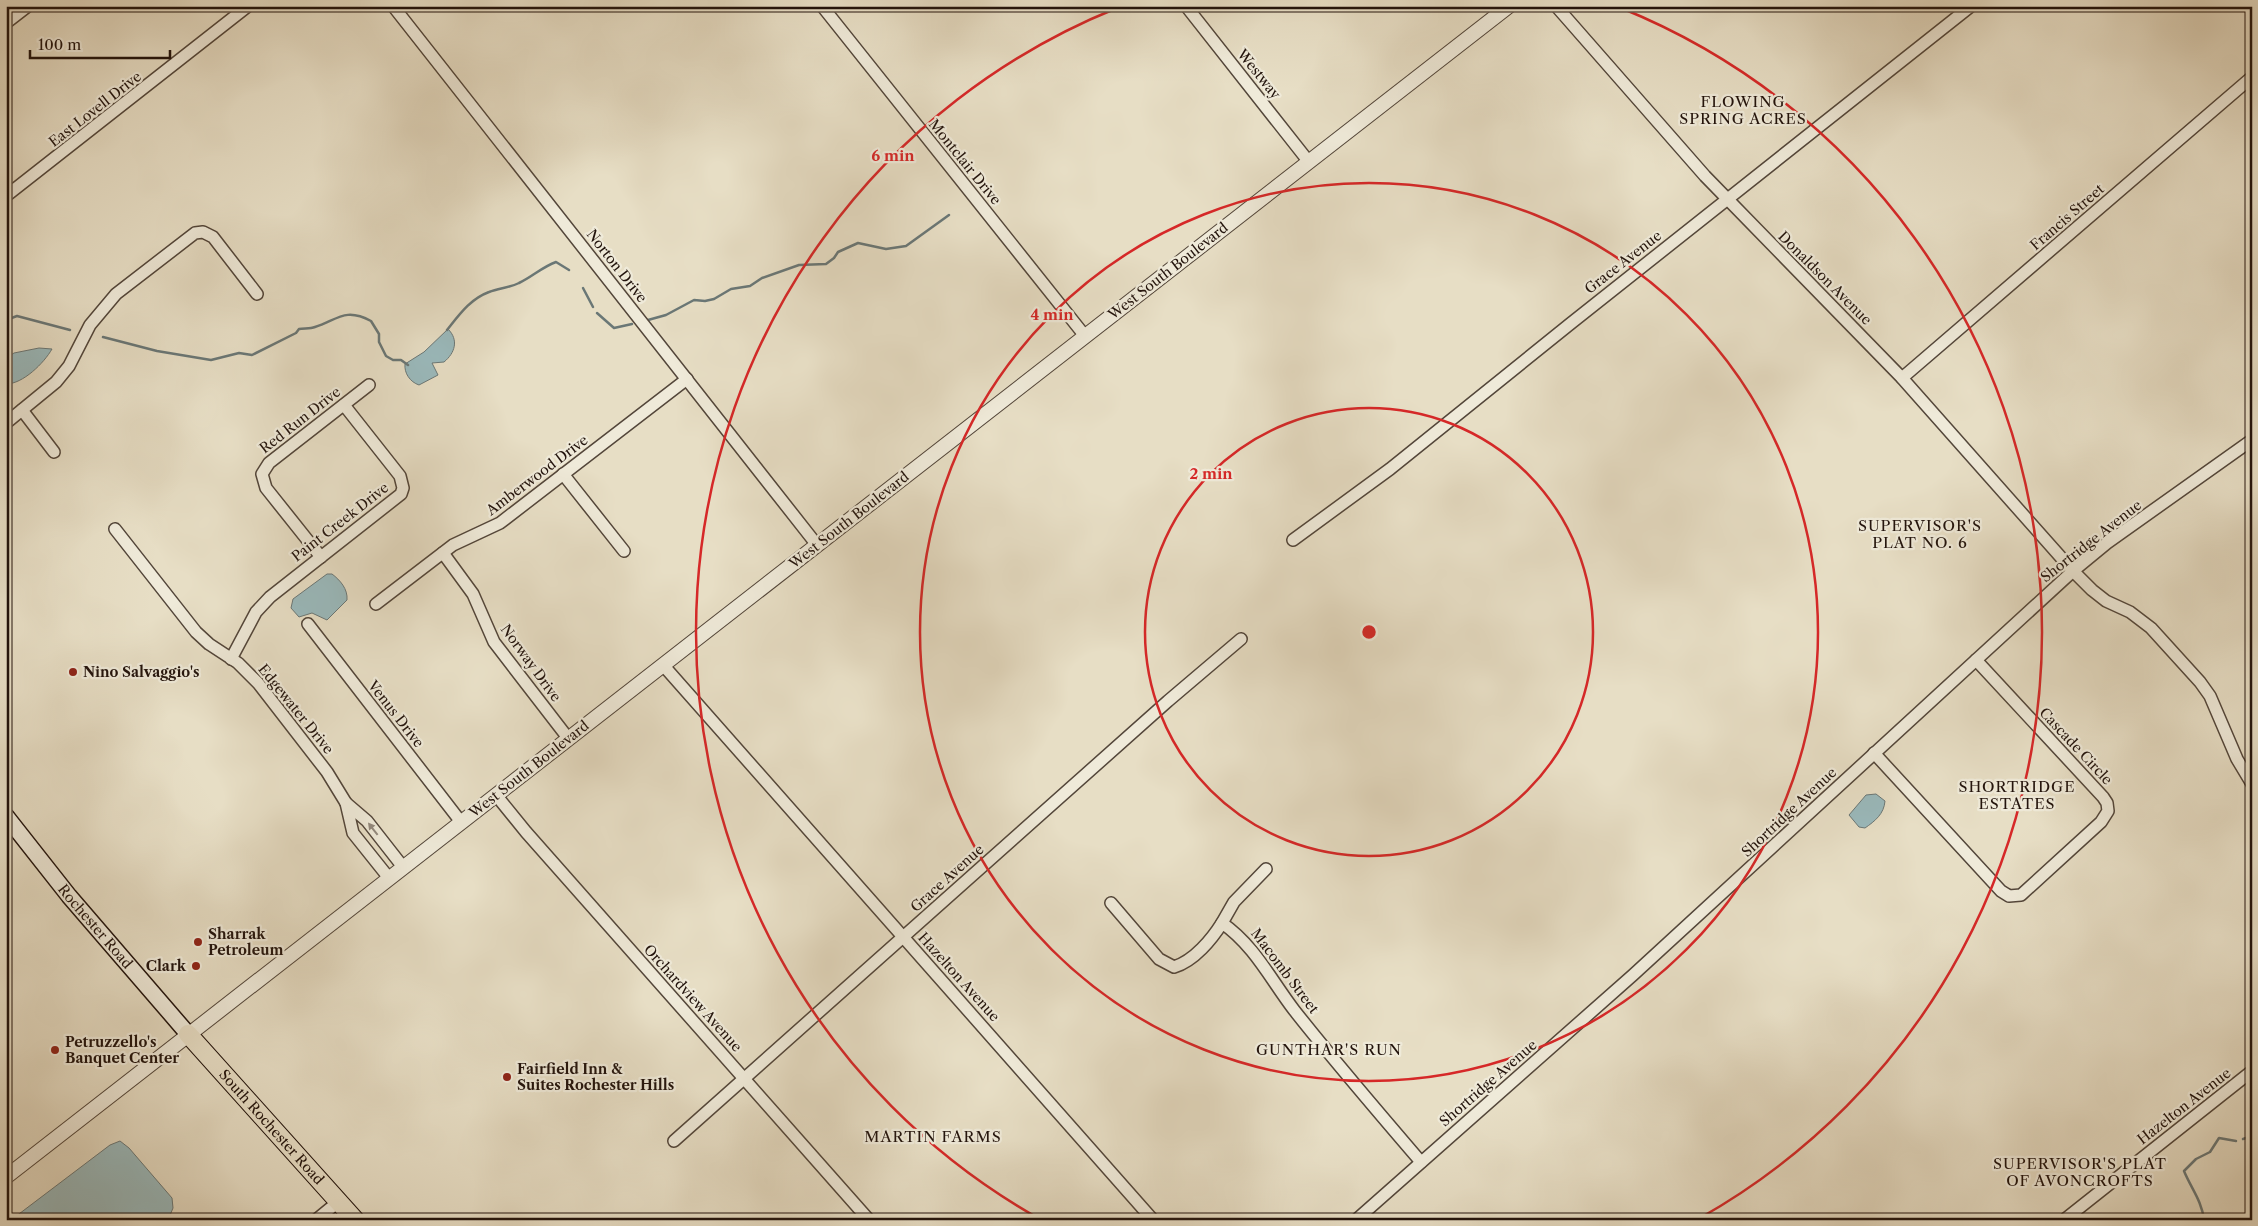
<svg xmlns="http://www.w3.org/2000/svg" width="2258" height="1226" font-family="'Libre Caslon Text',serif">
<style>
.water{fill:#9ababd;stroke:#6a7776}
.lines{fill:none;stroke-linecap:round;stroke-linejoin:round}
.stream{stroke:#6a7776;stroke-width:2.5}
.minor-casing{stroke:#53463a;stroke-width:14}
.tertiary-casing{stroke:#53463a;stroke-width:16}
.secondary-casing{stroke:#22130c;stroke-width:18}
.primary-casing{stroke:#22130c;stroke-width:20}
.minor{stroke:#efead9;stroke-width:11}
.tertiary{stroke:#efead9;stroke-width:14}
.secondary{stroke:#efead9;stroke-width:15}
.primary{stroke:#e7dec5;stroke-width:18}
.oneway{fill:#93897d}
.ring{fill:none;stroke:#d62828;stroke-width:2.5}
.poi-dot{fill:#8f2418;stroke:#efead9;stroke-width:2}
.labels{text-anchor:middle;stroke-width:4.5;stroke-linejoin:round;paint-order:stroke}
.street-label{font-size:14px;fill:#22130c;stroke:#efead9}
.poi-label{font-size:14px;font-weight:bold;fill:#22130c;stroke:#efead9;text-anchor:start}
.neighbourhood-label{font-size:15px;letter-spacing:1px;fill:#22130c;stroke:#efead9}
.centre{fill:#d62828;stroke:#efead9;stroke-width:2.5}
.ring-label{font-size:15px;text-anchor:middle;font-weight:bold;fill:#d62828;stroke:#efead9;stroke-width:4.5;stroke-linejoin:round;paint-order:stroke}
</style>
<rect width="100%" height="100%" fill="#e7dec5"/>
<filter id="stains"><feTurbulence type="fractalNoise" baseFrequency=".004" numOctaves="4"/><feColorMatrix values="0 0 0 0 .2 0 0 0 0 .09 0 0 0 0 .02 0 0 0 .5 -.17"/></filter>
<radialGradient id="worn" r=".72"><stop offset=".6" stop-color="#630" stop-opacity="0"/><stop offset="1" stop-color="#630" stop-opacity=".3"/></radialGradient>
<g class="water">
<path d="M 448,329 C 459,340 455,353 444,362 L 432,363 L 438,375 L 419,385 C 410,382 404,373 405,364 L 424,352 Z"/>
<path d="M 39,348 L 52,349 C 44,363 23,384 6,384 L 6,358 L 14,353 Z"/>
<path d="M 327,574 L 332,574 C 340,580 348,589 347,600 L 327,620 L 312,613 L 299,617 L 291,608 L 293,599 Z"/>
<path d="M 1876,794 L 1885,801 C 1884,814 1875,821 1865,828 L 1859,827 L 1849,815 L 1866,795 Z"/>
<polygon points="120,1141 129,1148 172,1198 173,1208 168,1220 11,1220 110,1145"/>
</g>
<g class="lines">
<g class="stream">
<polyline points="583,288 593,307"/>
<polyline points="597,313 614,328 632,324"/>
<polyline points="6,320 17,316 70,330"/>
<polyline points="648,320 666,315 694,300 705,301 714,299 731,289 750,286 762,278 799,265 826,264 834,258 838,252 858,243 886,249 906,246 949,215"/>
<path d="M 447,330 C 459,315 470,299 489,292 C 499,288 509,288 519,283 C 532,277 542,267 556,262 L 569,270"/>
<path d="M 103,337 L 157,351 L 211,360 L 239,353 L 252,355 L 296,333 L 299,329 C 304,328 310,329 315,327 C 337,320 345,307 371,321 L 379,334 L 379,342 L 386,356 L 393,360 L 401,360 L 408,365"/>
<polyline points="2243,1139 2252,1136"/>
<path d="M 2204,1220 C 2202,1201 2191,1188 2184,1171 L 2196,1159 L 2210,1152 L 2219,1138 L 2236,1141"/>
</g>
<g class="minor-casing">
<g id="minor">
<polyline points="393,6 817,545"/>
<polyline points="822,6 1085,336"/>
<polyline points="1186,6 1309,162"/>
<polyline points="1556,6 1705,176 1902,378 2073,571 2092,590 2106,601 2130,612 2151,628 2200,682 2210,696 2237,759 2252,784"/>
<polyline points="6,23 28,6"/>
<polyline points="6,196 248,6"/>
<polyline points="1902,378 2252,77"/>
<polyline points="22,410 54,452"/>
<polyline points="6,423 56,382 69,366 90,325 116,294 195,233 203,232 213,237 257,294"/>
<polyline points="563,474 624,551"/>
<polyline points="115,529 196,632 209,644 238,663 258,683 327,772 346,803"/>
<polyline points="1293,540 1390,469 1570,324 1971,6"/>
<polyline points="443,553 473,594 494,642 568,738"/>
<polyline points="321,557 266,488 262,474 269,463 369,385"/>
<polyline points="376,604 453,545 500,523 687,379"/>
<polyline points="308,624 461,822"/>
<polyline points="231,659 256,612 270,597 401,494 403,488 400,476 344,405"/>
<polyline points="663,665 1153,1220"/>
<polyline points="1874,753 2001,891 2009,896 2021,895 2101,822 2108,811 2107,803 2103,797 1976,660"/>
<polyline points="496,795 526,832 869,1220"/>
<polyline points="389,878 353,833 346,803 367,821 403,867"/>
<path d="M 1111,903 L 1159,959 L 1174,967 C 1194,961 1212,939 1222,923 C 1254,945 1271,980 1294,1010 C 1335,1062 1378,1112 1421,1162"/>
<polyline points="1222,923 1234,902 1266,869"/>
<polyline points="674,1141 1168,701 1241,639"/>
<polyline points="316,1220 338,1202"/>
<polyline points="1356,1220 1633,975 2073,571 2107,543 2252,440"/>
<polyline points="2064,1220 2252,1071"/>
</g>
</g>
<g class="tertiary-casing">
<polyline id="tertiary" points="6,1177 1509,6"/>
</g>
<g class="secondary-casing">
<g id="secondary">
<path id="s1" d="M 6,816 L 69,896 L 188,1034"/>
</g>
</g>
<g class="primary-casing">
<g id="primary">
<path id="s2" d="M 188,1034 L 355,1220"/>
</g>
</g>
<use href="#minor" class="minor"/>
<use href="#tertiary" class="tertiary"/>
<use href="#secondary" class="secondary"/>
<use href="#primary" class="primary"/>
</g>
<defs><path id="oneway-solid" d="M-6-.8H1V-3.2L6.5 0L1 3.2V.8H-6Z" transform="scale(1.25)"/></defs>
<use class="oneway" href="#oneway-solid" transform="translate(373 829) rotate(-128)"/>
<g class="ring">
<circle cx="1369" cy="632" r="224"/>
<circle cx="1369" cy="632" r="449"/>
<path d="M1038 1218A673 673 0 0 1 1117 8M1621 8A673 673 0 0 1 1700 1218"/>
</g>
<g class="poi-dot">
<circle cx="73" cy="672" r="5"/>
<circle cx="198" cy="942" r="5"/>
<circle cx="196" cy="966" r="5"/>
<circle cx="55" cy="1050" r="5"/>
<circle cx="507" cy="1077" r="5"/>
</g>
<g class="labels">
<g class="street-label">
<text transform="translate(1259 74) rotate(51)" y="5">Westway</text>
<text transform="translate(95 109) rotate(-38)" y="5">East Lovell Drive</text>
<text transform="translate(965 162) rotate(51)" y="5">Montclair Drive</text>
<text transform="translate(2067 217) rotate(-41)" y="5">Francis Street</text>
<text transform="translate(1623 262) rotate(-38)" y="5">Grace Avenue</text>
<text transform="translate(617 266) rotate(52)" y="5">Norton Drive</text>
<text transform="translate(1168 271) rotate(-38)" y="5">West South Boulevard</text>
<text transform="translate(1825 278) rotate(45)" y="5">Donaldson Avenue</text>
<text transform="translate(300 420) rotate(-38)" y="5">Red Run Drive</text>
<text transform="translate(537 475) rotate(-37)" y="5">Amberwood Drive</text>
<text transform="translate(849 520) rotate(-38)" y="5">West South Boulevard</text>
<text transform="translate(340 522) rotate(-38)" y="5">Paint Creek Drive</text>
<text transform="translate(2091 541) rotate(-38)" y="5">Shortridge Avenue</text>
<text transform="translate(531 663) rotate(54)" y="5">Norway Drive</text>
<text transform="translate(296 709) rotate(51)" y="5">Edgewater Drive</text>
<text transform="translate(396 714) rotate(52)" y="5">Venus Drive</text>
<text transform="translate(2076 746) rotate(47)" y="5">Cascade Circle</text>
<text transform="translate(529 769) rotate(-38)" y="5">West South Boulevard</text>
<text transform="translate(1789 812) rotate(-43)" y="5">Shortridge Avenue</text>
<text transform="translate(947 878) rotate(-42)" y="5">Grace Avenue</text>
<text dy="5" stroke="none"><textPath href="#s1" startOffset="142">Rochester Road</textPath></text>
<text transform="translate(1285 971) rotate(53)" y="5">Macomb Street</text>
<text transform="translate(959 977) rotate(48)" y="5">Hazelton Avenue</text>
<text transform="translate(693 998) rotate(48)" y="5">Orchardview Avenue</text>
<text transform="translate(1488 1083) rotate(-41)" y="5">Shortridge Avenue</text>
<text transform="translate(2184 1106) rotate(-38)" y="5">Hazelton Avenue</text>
<text dy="5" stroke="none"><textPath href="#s2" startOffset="125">South Rochester Road</textPath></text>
</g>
<g class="poi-label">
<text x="83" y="677">Nino Salvaggio's</text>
<text x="208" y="939">Sharrak<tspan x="208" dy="16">Petroleum</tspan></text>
<text x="186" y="971" text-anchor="end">Clark</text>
<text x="65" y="1047">Petruzzello's<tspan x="65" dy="16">Banquet Center</tspan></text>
<text x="517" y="1074">Fairfield Inn &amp;<tspan x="517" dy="16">Suites Rochester Hills</tspan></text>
</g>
<g class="neighbourhood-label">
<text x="1743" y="107">FLOWING<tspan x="1743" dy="17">SPRING ACRES</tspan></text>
<text x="1920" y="531">SUPERVISOR'S<tspan x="1920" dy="17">PLAT NO. 6</tspan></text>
<text x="2017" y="792">SHORTRIDGE<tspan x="2017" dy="17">ESTATES</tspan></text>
<text x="1329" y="1055">GUNTHAR'S RUN</text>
<text x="933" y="1142">MARTIN FARMS</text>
<text x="2080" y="1169">SUPERVISOR'S PLAT<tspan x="2080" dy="17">OF AVONCROFTS</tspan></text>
</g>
</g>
<circle cx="1369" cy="632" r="8" class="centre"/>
<g class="ring-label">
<text x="893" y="161">6 min</text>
<text x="1052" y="320">4 min</text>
<text x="1211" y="479">2 min</text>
</g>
<rect width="2258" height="1226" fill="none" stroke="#e7dec5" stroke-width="25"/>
<rect x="8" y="8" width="2243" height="1211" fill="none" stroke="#22130c" stroke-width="2.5"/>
<rect x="12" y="12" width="2233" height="1201" fill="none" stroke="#22130c"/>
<path d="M30 50v8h140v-8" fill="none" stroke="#22130c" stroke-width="2.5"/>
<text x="38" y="50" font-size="15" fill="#22130c" stroke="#efead9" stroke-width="4" paint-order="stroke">100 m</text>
<rect width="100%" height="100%" filter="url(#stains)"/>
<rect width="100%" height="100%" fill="url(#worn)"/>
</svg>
